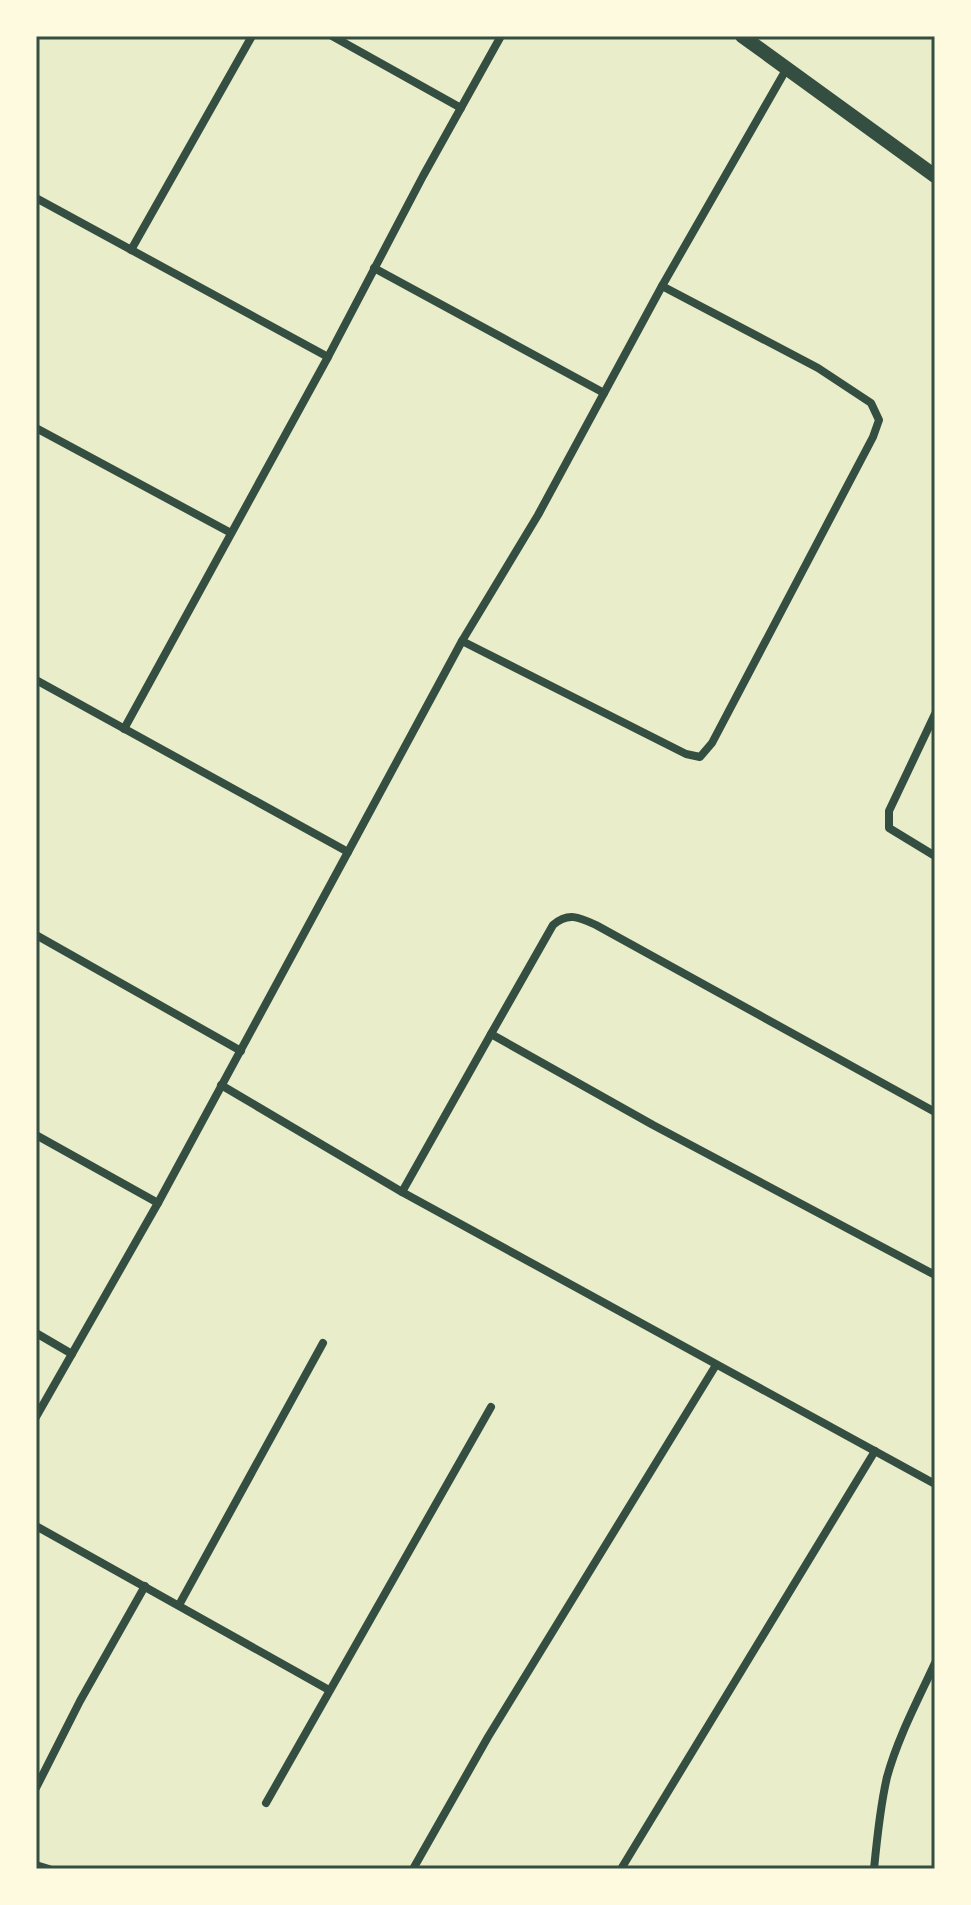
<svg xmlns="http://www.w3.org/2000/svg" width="971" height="1905" font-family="'Libre Baskerville',serif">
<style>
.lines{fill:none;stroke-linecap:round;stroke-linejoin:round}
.minor{stroke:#344e41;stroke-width:8}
.tertiary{stroke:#344e41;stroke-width:14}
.neatline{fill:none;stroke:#344e41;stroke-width:3}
</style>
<rect width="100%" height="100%" fill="#e9edc9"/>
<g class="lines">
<g class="minor">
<polyline points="332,36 461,108"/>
<polyline points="36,198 328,357 124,729"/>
<polyline points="131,250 252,36"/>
<polyline points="374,268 604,393"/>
<polyline points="328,357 423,176 501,36"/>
<polyline points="36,428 231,533"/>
<polyline points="462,641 686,754 700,757 712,743 873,437 879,420 871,403 818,368 662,286"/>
<polyline points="36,680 348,852 158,1203 36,1417"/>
<polyline points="935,714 889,811 889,828 935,856"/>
<polyline points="348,852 462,641 538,515 662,286 787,68"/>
<polyline points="36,935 241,1051"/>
<path d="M 491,1034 L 553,925 C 568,912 579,917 596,925 L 935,1112"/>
<polyline points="221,1085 402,1192 935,1484"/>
<polyline points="36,1135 158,1203"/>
<polyline points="402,1192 491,1034 653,1125 935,1275"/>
<polyline points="36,1333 72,1354"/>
<polyline points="36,1526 329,1690"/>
<polyline points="179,1605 323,1343"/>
<polyline points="36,1788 80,1701 145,1586"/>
<polyline points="266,1803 491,1407"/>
<polyline points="36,1865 49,1869"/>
<polyline points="413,1869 488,1737 716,1365"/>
<polyline points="621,1869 875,1451"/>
<path d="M 874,1869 C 877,1838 880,1807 887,1777 C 898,1737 918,1700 935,1663"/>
</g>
<polyline class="tertiary" points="742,36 935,176"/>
</g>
<rect width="971" height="1905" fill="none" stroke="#fefae0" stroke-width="76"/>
<rect x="38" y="38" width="895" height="1829" class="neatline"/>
</svg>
